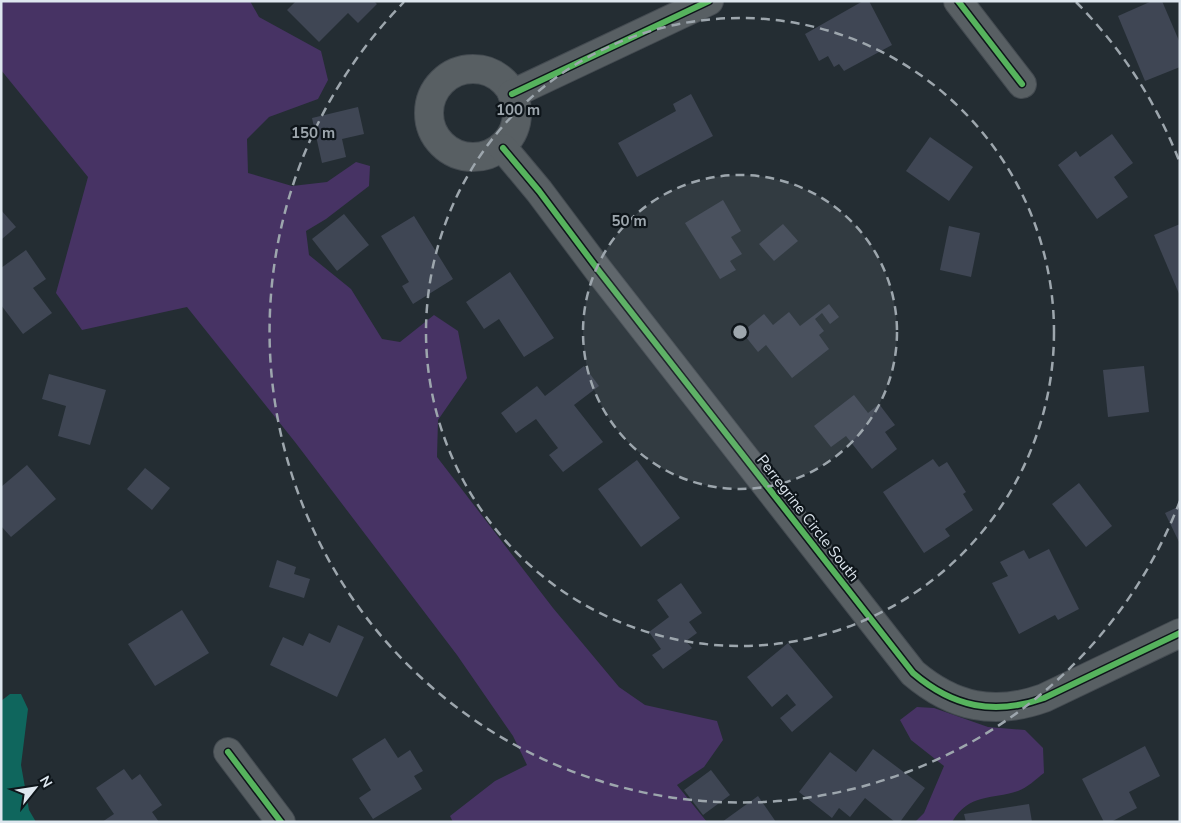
<svg xmlns="http://www.w3.org/2000/svg" width="1181" height="823" font-family="'Nunito Sans',sans-serif">
<style>
.green{fill:#473364}
.water{fill:#0f665d}
.building{fill:#3f4654}
.lines{fill:none;stroke-linecap:round;stroke-linejoin:round}
.minor-casing{stroke:#444b51;stroke-width:30}
.minor{stroke:#585f63;stroke-width:28}
.cycleway-casing{stroke:#0e151a;stroke-width:9}
.cycleway{stroke:#56b35d;stroke-width:6}
.ring{fill:none;stroke:#9da6ad;stroke-width:2.5;stroke-dasharray:9 6}
.labels{text-anchor:middle;stroke-width:4.5;stroke-linejoin:round;paint-order:stroke}
.street-label{font-size:15px;fill:#dee7ef;stroke:#0e151a}
.centre{fill:#9da6ad;stroke:#0e151a;stroke-width:2.5}
.ring-label{font-size:15px;text-anchor:middle;font-weight:bold;fill:#9da6ad;stroke:#0e151a;stroke-width:4.5;stroke-linejoin:round;paint-order:stroke}
</style>
<rect width="100%" height="100%" fill="#242d33"/>
<g class="green">
<polygon points="1,1 250,1 259,17 321,51 328,80 318,99 269,117 247,139 248,173 292,186 327,182 356,162 370,166 369,186 326,219 306,231 309,255 351,289 382,339 400,342 434,315 458,331 467,378 438,420 437,457 553,608 619,687 645,705 717,721 723,740 704,767 677,785 707,822 453,822 450,816 495,781 527,765 513,736 457,655 295,442 187,307 82,330 56,293 88,177 1,70"/>
<path d="M 917,707 L 934,708 L 988,727 L 1025,730 L 1043,748 L 1044,773 C 1036,779 1027,788 1018,791 C 991,800 969,793 952,822 L 915,822 L 924,813 L 944,766 L 911,740 L 900,720 Z"/>
</g>
<polygon class="water" points="10,694 21,694 28,709 21,765 29,810 36,822 1,822 1,701"/>
<g class="building">
<polygon points="296,1 374,1 377,4 358,23 348,13 319,42 287,10"/>
<polygon points="863,1 869,1 892,45 844,71 839,64 834,67 828,56 819,61 805,34"/>
<polygon points="1152,1 1162,1 1180,43 1180,67 1145,81 1118,16"/>
<polygon points="691,94 713,136 637,177 618,143 676,111 673,104"/>
<polygon points="358,107 364,134 342,139 346,157 322,163 312,118"/>
<polygon points="1112,134 1133,163 1114,177 1128,197 1097,219 1058,165 1076,151 1080,157"/>
<polygon points="930,137 973,167 949,201 906,171"/>
<polygon points="723,200 741,231 731,237 742,254 730,261 736,270 720,279 685,223"/>
<polygon points="1,210 16,227 2,239 1,237"/>
<polygon points="344,214 369,245 337,271 312,239"/>
<polygon points="414,216 453,279 413,304 402,286 409,282 381,236"/>
<polygon points="783,224 798,241 774,261 759,244"/>
<polygon points="1180,224 1180,296 1154,235"/>
<polygon points="949,226 980,233 971,277 940,270"/>
<polygon points="26,250 46,279 33,288 52,313 23,334 1,305 1,268"/>
<polygon points="510,272 554,338 524,357 499,319 484,329 466,302"/>
<polygon points="829,304 839,317 830,324 822,313 815,319 824,331 819,335 829,349 792,378 766,345 758,352 742,332 764,314 773,325 789,312 800,326"/>
<polygon points="584,366 599,386 574,405 603,442 563,472 549,455 558,448 536,419 516,433 501,413 537,386 545,396"/>
<polygon points="1144,366 1149,412 1108,417 1103,370"/>
<polygon points="49,374 106,390 90,445 58,436 66,406 42,399"/>
<polygon points="854,395 868,413 879,404 895,425 885,432 897,449 872,469 846,436 831,447 814,426"/>
<polygon points="933,459 939,467 947,462 966,492 963,494 973,510 945,529 950,536 924,553 883,492"/>
<polygon points="637,460 680,518 641,547 598,489"/>
<polygon points="27,465 56,499 11,537 1,526 1,487"/>
<polygon points="145,468 170,488 152,510 127,489"/>
<polygon points="1079,483 1112,526 1086,547 1052,504"/>
<polygon points="1180,506 1180,544 1165,513"/>
<polygon points="1049,549 1079,609 1058,620 1055,615 1019,634 992,583 1008,576 1000,562 1024,550 1029,559"/>
<polygon points="277,560 296,567 294,574 310,579 304,598 269,587"/>
<polygon points="681,583 702,613 689,622 697,633 686,641 692,648 663,669 652,655 661,649 649,632 669,617 657,600"/>
<polygon points="182,610 209,653 155,686 128,644"/>
<polygon points="338,625 364,637 337,697 270,665 283,637 303,646 309,633 330,643"/>
<polygon points="788,643 833,697 792,732 780,718 796,705 787,694 772,707 747,677"/>
<polygon points="385,738 398,758 410,750 423,771 414,776 422,789 373,819 359,798 371,790 352,759"/>
<polygon points="1145,746 1160,776 1129,792 1137,808 1111,822 1104,822 1082,779"/>
<polygon points="873,749 925,788 900,822 895,822 865,798 850,817 839,808 832,818 799,792 830,752 856,772"/>
<polygon points="124,769 132,780 140,774 162,805 152,812 159,822 102,822 114,814 96,788"/>
<polygon points="711,770 730,795 703,815 684,790"/>
<polygon points="758,796 776,822 722,822"/>
<polygon points="1029,804 1032,822 966,822 964,814"/>
</g>
<g class="lines">
<g class="minor-casing">
<g id="minor">
<polyline points="958,1 1022,84"/>
<circle cx="473" cy="113" r="44"/>
<polyline points="512,94 709,1"/>
<path d="M 503,148 L 539,191 L 599,271 L 913,673 C 953,707 994,716 1044,698 L 1180,633"/>
<polyline points="228,752 281,822"/>
</g>
</g>
<use href="#minor" class="minor"/>
<g class="cycleway-casing">
<g id="cycleway">
<polyline points="958,1 1022,84"/>
<polyline points="512,94 709,1"/>
<path d="M 503,148 L 539,191 L 599,271 L 913,673 C 953,707 994,716 1044,698 L 1180,633"/>
<polyline points="228,752 281,822"/>
</g>
</g>
<use href="#cycleway" class="cycleway"/>
</g>
<circle cx="740" cy="332" r="157" fill="#9da6ad" fill-opacity=".12"/>
<g class="ring">
<circle cx="740" cy="332" r="157"/>
<circle cx="740" cy="332" r="314"/>
<path d="M1180 501A471 471 0 1 1 404 2M1076 2A471 471 0 0 1 1180 163"/>
</g>
<g class="labels">
<g class="street-label">
<text transform="translate(808 518) rotate(52)" y="5">Perregrine Circle South</text>
</g>
</g>
<circle cx="740" cy="332" r="8" class="centre"/>
<g class="ring-label">
<text x="518" y="115">100 m</text>
<text x="313" y="138">150 m</text>
<text x="629" y="226">50 m</text>
</g>
<rect width="1181" height="823" fill="none" stroke="#dee7ef" stroke-width="5"/>
<g transform="translate(35 788) rotate(60)" stroke="#0e151a" stroke-width="4" paint-order="stroke">
<path d="M0-4L9 19L0 12L-9 19Z" fill="#dee7ef"/>
<text y="-8" font-size="14" font-weight="bold" text-anchor="middle" fill="#dee7ef">N</text>
</g>
</svg>
